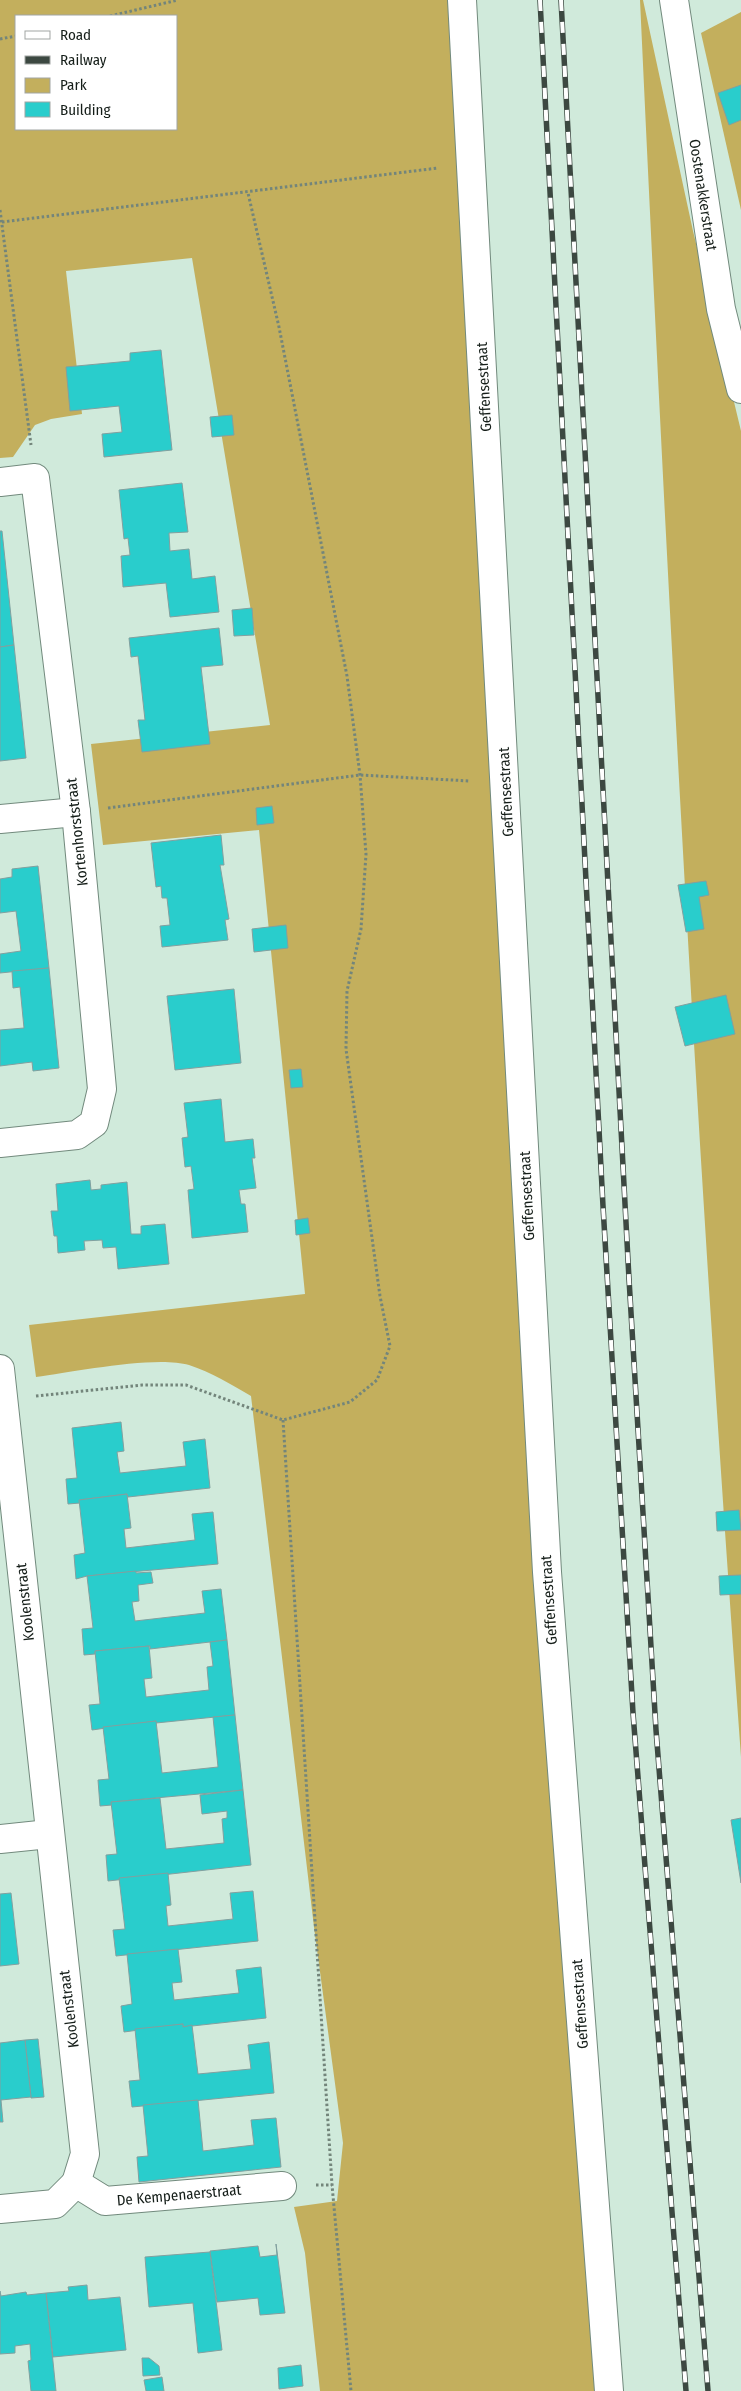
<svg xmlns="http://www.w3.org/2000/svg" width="741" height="2391" font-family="'Fira Sans Condensed',sans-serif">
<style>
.green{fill:#c3af5d;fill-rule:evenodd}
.building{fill:#29cdcc;stroke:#82a09f}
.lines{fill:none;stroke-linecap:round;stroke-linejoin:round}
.minor-casing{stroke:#728a7d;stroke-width:30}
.path{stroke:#73857b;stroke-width:3;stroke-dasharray:2.5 2.5;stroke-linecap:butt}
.minor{stroke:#fff;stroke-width:28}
.rail-casing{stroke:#3c4841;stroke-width:5.5}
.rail{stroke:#fff;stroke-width:4;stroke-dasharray:11;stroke-linecap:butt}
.labels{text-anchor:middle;stroke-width:4;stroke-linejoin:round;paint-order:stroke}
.street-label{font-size:15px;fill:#151e19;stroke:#fff}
</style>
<rect width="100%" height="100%" fill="#d0eadb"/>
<g class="green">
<path d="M 0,0 L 449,0 L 599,2391 L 320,2391 L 305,2253 L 294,2207 L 337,2201 L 343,2143 L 314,1927 L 251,1396 C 232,1385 211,1372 189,1365 C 156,1355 73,1372 36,1377 L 29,1325 L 305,1294 L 259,830 L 103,845 L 91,744 L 270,725 L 192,258 L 66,271 L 82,414 L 51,419 L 35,425 L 13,457 L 0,458 ZM 16,16 L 176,16 L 176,129 L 16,129 Z"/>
<path d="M 640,0 L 643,0 L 693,231 L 741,431 L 741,1757 C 698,1172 667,586 640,0 Z"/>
<polygon points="741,12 741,210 701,33"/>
</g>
<g class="building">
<polygon points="741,85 741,120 729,125 718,93"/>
<polygon points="161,350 172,450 104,457 102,434 122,432 119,406 70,411 66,367 130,361 130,353"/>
<polygon points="232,415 234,435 212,437 210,417"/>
<polygon points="182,483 188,532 169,533 170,551 189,549 192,579 215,576 219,612 170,617 166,583 123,587 121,556 130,555 128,538 124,539 119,490"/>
<polygon points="0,531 2,531 14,645 0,647"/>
<polygon points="252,608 254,635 234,636 232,610"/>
<polygon points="219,628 223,665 201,667 210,744 142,752 138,720 145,720 138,656 131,657 129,638"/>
<polygon points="14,645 26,758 0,761 0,647"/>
<polygon points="272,806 274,823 257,825 256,808"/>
<polygon points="221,835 224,865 220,865 229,919 225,920 228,940 162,947 160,926 170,925 167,898 162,898 161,886 156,887 151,843"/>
<polygon points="38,866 49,968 0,973 0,954 21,951 16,911 0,913 0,879 12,877 12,869"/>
<polygon points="706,881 709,895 699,897 704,929 686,932 678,885"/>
<polygon points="286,925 288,948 254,952 252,929"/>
<polygon points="49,968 59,1068 33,1071 32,1062 0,1066 0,1030 24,1028 20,987 13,988 12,971"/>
<polygon points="234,989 241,1063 175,1070 167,996"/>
<polygon points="726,995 735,1034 685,1046 675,1007"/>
<polygon points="301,1069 303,1087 291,1088 289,1070"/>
<polygon points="221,1099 225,1142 253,1139 255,1158 252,1158 256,1188 239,1190 241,1204 245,1204 248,1232 192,1238 188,1190 194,1189 191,1166 185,1167 182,1138 188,1137 184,1103"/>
<polygon points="90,1180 91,1190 101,1189 101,1185 127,1182 131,1234 141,1234 141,1226 165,1224 169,1264 118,1269 116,1247 103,1248 102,1240 84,1241 85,1250 58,1253 57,1236 54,1236 51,1211 58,1211 56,1184"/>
<polygon points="308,1218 310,1233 296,1235 295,1220"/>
<polygon points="121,1422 124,1451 117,1452 120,1473 186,1466 183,1442 205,1439 210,1488 128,1497 127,1494 79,1500 80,1503 68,1504 66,1479 77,1478 72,1428"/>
<polygon points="127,1494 131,1528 124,1529 126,1548 195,1540 192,1514 213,1512 218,1564 87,1576 76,1579 74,1555 85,1553 79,1500"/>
<polygon points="739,1510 741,1530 717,1531 716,1512"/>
<polygon points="136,1571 136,1573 151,1572 153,1583 138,1585 139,1601 132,1602 135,1621 205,1613 202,1591 221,1589 227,1640 150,1649 150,1646 95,1651 95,1654 84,1655 82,1629 93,1628 87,1576"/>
<polygon points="741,1575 741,1594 720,1595 719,1576"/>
<polygon points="227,1640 235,1715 156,1723 156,1721 92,1730 89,1705 100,1704 95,1651 149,1646 152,1678 144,1679 146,1697 209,1690 207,1667 213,1666 210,1642"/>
<polygon points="235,1715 243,1790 111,1802 112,1805 100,1806 98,1780 109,1779 103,1727 156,1721 162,1773 218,1767 213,1717"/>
<polygon points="243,1790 251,1865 108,1881 106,1855 117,1854 111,1802 160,1798 166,1849 224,1843 222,1819 227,1818 227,1811 202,1814 200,1795"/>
<polygon points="741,1818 741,1883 731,1820"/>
<polygon points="168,1873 171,1905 166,1906 168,1926 233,1919 230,1893 253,1891 258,1941 116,1956 113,1930 125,1929 119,1878"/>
<polygon points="11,1893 19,1964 0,1966 0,1894"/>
<polygon points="178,1949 182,1982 172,1983 174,2000 239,1993 236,1970 261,1967 266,2018 183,2027 183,2024 124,2032 121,2006 132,2004 127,1954"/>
<polygon points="183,2024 183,2027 192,2025 198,2074 251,2069 248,2045 269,2042 274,2093 132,2107 129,2081 140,2080 135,2029"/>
<polygon points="38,2039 44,2097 31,2098 25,2040"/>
<polygon points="25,2040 31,2097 1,2100 3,2122 0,2122 0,2043"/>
<polygon points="198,2100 203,2151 254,2145 251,2120 276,2118 281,2167 139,2182 137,2157 148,2156 143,2105"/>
<polygon points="276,2244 285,2313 260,2315 258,2298 217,2302 210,2251 258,2246 260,2257 277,2255"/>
<polygon points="210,2252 222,2350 198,2353 193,2303 149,2307 145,2257"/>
<polygon points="87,2285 88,2300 120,2297 126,2350 53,2357 46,2293 69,2291 68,2287"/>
<polygon points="0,2291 1,2296 26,2292 27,2295 46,2293 56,2391 31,2391 28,2361 31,2360 30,2344 15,2346 15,2353 0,2354"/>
<polygon points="142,2358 149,2358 159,2366 160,2375 143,2376"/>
<polygon points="301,2365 303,2386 279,2389 278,2368"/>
<polygon points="162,2377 164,2391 146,2391 144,2380"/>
</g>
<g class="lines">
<g class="minor-casing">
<g id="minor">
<polyline points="462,0 547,1572 609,2391"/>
<polyline points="674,0 721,309 741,389"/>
<polyline points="0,482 35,478 76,812 102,1089 94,1123 77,1135 0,1143"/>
<polyline points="0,819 76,812"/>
<polyline points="0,1369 85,2154 76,2183"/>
<polyline points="0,1839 49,1834"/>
<polyline points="0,2209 55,2204 76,2183 105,2201 282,2186"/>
</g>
</g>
<g class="path">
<polyline points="110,16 178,0"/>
<polyline points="0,39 16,36"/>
<polyline points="0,210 31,445"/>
<polyline points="2,222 438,168"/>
<polyline points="108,808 360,775 470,781"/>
<polyline points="36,1396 142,1385 186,1385 283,1420 350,1402 377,1380 390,1346 380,1296 346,1049 347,991 361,929 366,854 360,775 347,676 279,327 248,193"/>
<polyline points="283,1420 332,2185 351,2391"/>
<polyline points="316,2185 332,2185"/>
</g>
<use href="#minor" class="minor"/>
<g class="rail-casing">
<g id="rail">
<polyline points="540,0 603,1206 633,1713 686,2391"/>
<polyline points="561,0 629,1279 656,1730 708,2391"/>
</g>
</g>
<use href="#rail" class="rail"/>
</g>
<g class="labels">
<g class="street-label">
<text transform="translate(703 195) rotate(81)" y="5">Oostenakkerstraat</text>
<text transform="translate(484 387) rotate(-93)" y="5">Geffensestraat</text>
<text transform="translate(506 792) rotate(-93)" y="5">Geffensestraat</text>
<text transform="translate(77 832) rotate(-96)" y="5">Kortenhorststraat</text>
<text transform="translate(527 1196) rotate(-93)" y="5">Geffensestraat</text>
<text transform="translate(549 1600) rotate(-94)" y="5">Geffensestraat</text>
<text transform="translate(25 1602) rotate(-96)" y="5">Koolenstraat</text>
<text transform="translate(580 2004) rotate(-94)" y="5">Geffensestraat</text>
<text transform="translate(69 2009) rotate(-97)" y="5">Koolenstraat</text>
<text transform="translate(179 2195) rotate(-5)" y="5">De Kempenaerstraat</text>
</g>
</g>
<rect x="15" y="15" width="162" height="115" fill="#ffffff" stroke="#a1a5a3"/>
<rect x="25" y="31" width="25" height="8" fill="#ffffff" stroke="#a1a5a3"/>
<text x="60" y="40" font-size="15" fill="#151e19">Road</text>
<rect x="25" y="56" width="25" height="8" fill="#3c4841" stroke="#a1a5a3"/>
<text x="60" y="65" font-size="15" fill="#151e19">Railway</text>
<rect x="25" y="78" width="25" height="15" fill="#c3af5d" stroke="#a1a5a3"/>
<text x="60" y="90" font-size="15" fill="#151e19">Park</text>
<rect x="25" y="102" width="25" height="15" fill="#29cdcc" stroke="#a1a5a3"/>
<text x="60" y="115" font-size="15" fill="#151e19">Building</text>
</svg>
